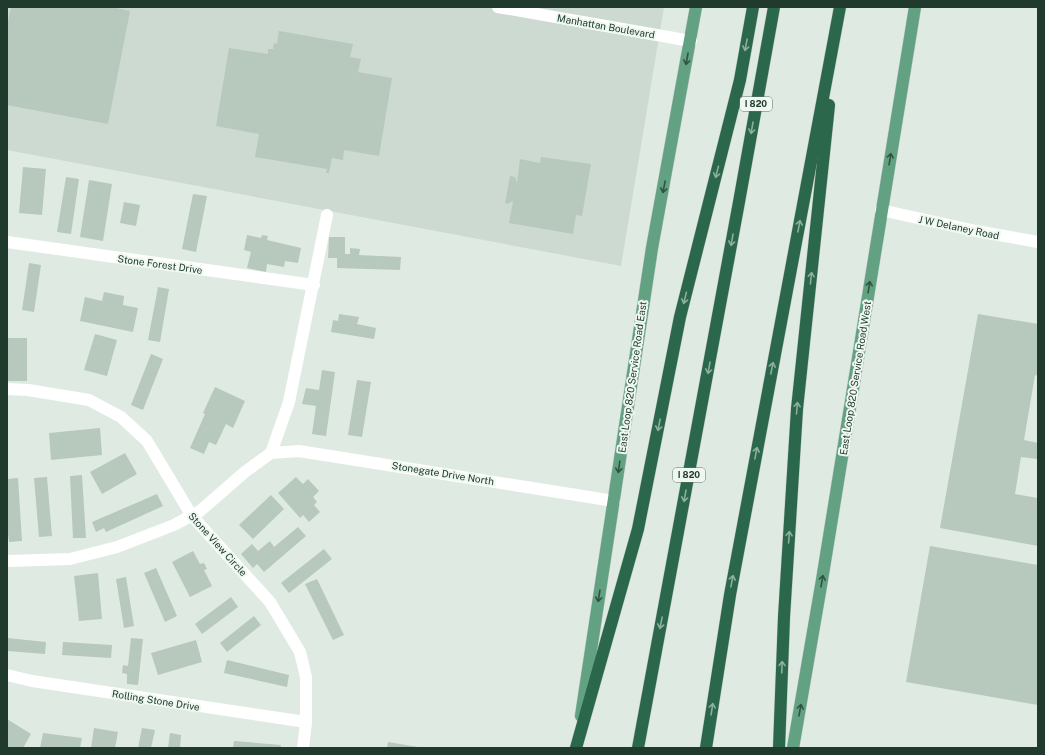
<svg xmlns="http://www.w3.org/2000/svg" width="1045" height="755" font-family="'Public Sans',sans-serif">
<style>
.built{fill:#cddad1}
.building{fill:#b7c8bd}
.lines{fill:none;stroke-linecap:round;stroke-linejoin:round}
.major-casing{stroke:#c1c8c4;stroke-width:13}
.highway-casing{stroke:#c1c8c4;stroke-width:13}
.minor{stroke:#fff;stroke-width:12}
.major{stroke:#62a181;stroke-width:12}
.highway{stroke:#2b674b;stroke-width:12}
.oneway{stroke:#8daf9e}
.oneway2{stroke:#305442}
.labels{text-anchor:middle;stroke-width:4;stroke-linejoin:round;paint-order:stroke}
.shield{fill:#eff7f1;stroke:#5e7368;stroke-width:1}
.shield-label{font-size:9px;font-weight:bold;fill:#203b2d}
.street-label{font-size:10px;fill:#203b2d;stroke:#eff7f1}
</style>
<rect width="100%" height="100%" fill="#dfebe2"/>
<polygon class="built" points="7,7 664,7 621,266 7,150"/>
<g class="building">
<polygon points="11,7 111,7 130,11 108,124 7,105 7,26"/>
<polygon points="279,31 353,44 350,57 361,59 358,72 392,78 379,156 344,150 343,160 332,158 329,173 326,173 327,169 255,157 259,134 216,126 229,48 268,54 268,49 273,49 274,43 277,44"/>
<polygon points="541,157 591,164 582,216 576,215 573,234 509,223 513,201 507,204 505,203 510,176 515,177 517,183 520,159 540,163"/>
<polygon points="23,167 46,169 42,215 19,213"/>
<polygon points="66,177 79,179 71,234 57,232"/>
<polygon points="89,180 112,184 103,241 80,237"/>
<polygon points="193,194 207,196 196,252 182,249"/>
<polygon points="124,202 140,205 136,226 120,223"/>
<polygon points="247,235 261,238 262,235 268,236 267,240 301,248 298,263 285,261 284,267 267,264 266,272 247,268 251,252 244,250"/>
<polygon points="329,237 345,237 345,254 350,254 350,248 360,249 359,255 401,257 400,270 337,268 337,258 328,258"/>
<polygon points="29,263 41,265 34,312 22,310"/>
<polygon points="158,287 169,289 160,342 148,340"/>
<polygon points="104,292 124,296 123,305 138,308 133,332 80,321 85,297 102,301"/>
<polygon points="339,314 359,317 357,324 376,328 374,339 331,332 333,320 338,321"/>
<polygon points="978,314 1038,324 1038,376 1035,375 1024,440 1038,443 1038,453 1037,459 1021,457 1015,494 1038,498 1038,546 940,528"/>
<polygon points="95,334 117,340 107,376 84,370"/>
<rect x="7" y="338" width="20" height="43"/>
<polygon points="151,354 163,359 143,410 131,405"/>
<polygon points="322,370 335,372 326,436 312,434 316,406 302,404 306,388 319,390"/>
<polygon points="357,380 371,382 362,437 348,435"/>
<polygon points="215,387 245,401 233,428 226,424 216,445 209,442 204,454 190,448 205,414 203,413"/>
<polygon points="100,428 102,455 51,460 49,433"/>
<polygon points="125,453 137,474 102,494 90,472"/>
<polygon points="82,475 86,538 73,538 70,476"/>
<polygon points="47,477 52,536 39,537 34,478"/>
<polygon points="296,477 303,484 308,479 319,491 313,497 317,502 314,505 320,512 309,522 303,515 300,518 278,493"/>
<polygon points="18,478 22,541 9,542 7,525 7,479"/>
<polygon points="157,494 163,506 106,532 104,528 96,532 92,522"/>
<polygon points="271,495 284,509 253,539 239,525"/>
<polygon points="298,527 306,536 264,572 257,564 253,568 241,554 252,544 258,551 270,541 274,547"/>
<polygon points="930,546 1038,565 1038,705 906,682"/>
<polygon points="324,549 332,559 289,593 281,583"/>
<polygon points="193,551 200,564 204,563 207,569 204,570 212,586 190,597 172,562"/>
<polygon points="156,568 177,616 165,622 144,573"/>
<polygon points="98,573 102,619 79,621 74,576"/>
<polygon points="126,577 134,626 124,628 116,579"/>
<polygon points="317,579 344,635 333,640 305,584"/>
<polygon points="231,597 238,607 202,634 195,624"/>
<polygon points="254,616 261,625 227,652 220,643"/>
<polygon points="7,638 46,642 45,654 7,651"/>
<polygon points="131,638 143,639 138,685 127,684 127,674 122,673 123,665 128,666"/>
<polygon points="196,640 202,662 158,675 151,653"/>
<polygon points="63,642 112,645 111,658 62,655"/>
<polygon points="227,660 289,675 287,687 224,673"/>
<polygon points="7,719 31,734 23,748 7,748"/>
<polygon points="94,728 118,732 115,748 91,748"/>
<polygon points="142,728 155,730 151,748 138,748"/>
<polygon points="43,733 82,738 80,748 40,748"/>
<polygon points="170,733 181,735 180,748 168,748"/>
<polygon points="234,741 281,745 280,748 233,748"/>
<polygon points="388,742 418,747 418,748 387,748"/>
</g>
<g class="lines">
<g class="major-casing">
<g id="major">
<polyline points="581,716 652,248 696,7"/>
<polyline points="793,748 822,580 915,7"/>
</g>
</g>
<g class="highway-casing">
<g id="highway">
<polyline points="576,748 638,529 680,317 740,80 753,7"/>
<polyline points="638,748 739,202 774,7"/>
<polyline points="706,748 730,595 840,7"/>
<polyline points="779,748 784,617 797,409 829,105"/>
</g>
</g>
<g class="minor">
<polyline points="498,7 691,41"/>
<polyline points="881,210 976,231 1038,242"/>
<polyline points="7,242 314,285"/>
<polyline points="7,389 28,390 89,400 121,417 147,441 192,516 270,602 300,652 306,677 306,722 303,748"/>
<polyline points="271,453 289,402 327,215"/>
<polyline points="7,561 70,559 117,547 174,525 200,511 246,471 271,453 299,451 614,501"/>
<polyline points="7,675 32,681 306,722"/>
</g>
<use href="#major" class="major"/>
<use href="#highway" class="highway"/>
</g>
<defs><path id="oneway-shaft" d="M-6 0H5M1.5-3L5.5 0L1.5 3" fill="none" stroke-width="1.6" stroke-linecap="round" stroke-linejoin="round"/></defs>
<g class="oneway">
<use href="#oneway-shaft" transform="translate(746 45) rotate(101)"/>
<use href="#oneway-shaft" transform="translate(752 128) rotate(100)"/>
<use href="#oneway-shaft" transform="translate(717 172) rotate(104)"/>
<use href="#oneway-shaft" transform="translate(799 226) rotate(-79)"/>
<use href="#oneway-shaft" transform="translate(732 240) rotate(100)"/>
<use href="#oneway-shaft" transform="translate(811 278) rotate(-84)"/>
<use href="#oneway-shaft" transform="translate(685 298) rotate(104)"/>
<use href="#oneway-shaft" transform="translate(709 368) rotate(100)"/>
<use href="#oneway-shaft" transform="translate(772 368) rotate(-79)"/>
<use href="#oneway-shaft" transform="translate(797 408) rotate(-85)"/>
<use href="#oneway-shaft" transform="translate(659 425) rotate(101)"/>
<use href="#oneway-shaft" transform="translate(756 453) rotate(-79)"/>
<use href="#oneway-shaft" transform="translate(685 496) rotate(100)"/>
<use href="#oneway-shaft" transform="translate(789 537) rotate(-86)"/>
<use href="#oneway-shaft" transform="translate(732 581) rotate(-79)"/>
<use href="#oneway-shaft" transform="translate(661 623) rotate(101)"/>
<use href="#oneway-shaft" transform="translate(782 667) rotate(-88)"/>
<use href="#oneway-shaft" transform="translate(712 709) rotate(-81)"/>
</g>
<g class="oneway2">
<use href="#oneway-shaft" transform="translate(687 59) rotate(100)"/>
<use href="#oneway-shaft" transform="translate(890 159) rotate(-81)"/>
<use href="#oneway-shaft" transform="translate(664 187) rotate(101)"/>
<use href="#oneway-shaft" transform="translate(869 287) rotate(-81)"/>
<use href="#oneway-shaft" transform="translate(619 467) rotate(98)"/>
<use href="#oneway-shaft" transform="translate(822 581) rotate(-80)"/>
<use href="#oneway-shaft" transform="translate(599 596) rotate(99)"/>
<use href="#oneway-shaft" transform="translate(800 710) rotate(-80)"/>
</g>
<g class="labels">
<g class="shield">
<rect x="740" y="97" width="32" height="14" rx="3"/>
<rect x="673" y="468" width="32" height="14" rx="3"/>
</g>
<g class="shield-label">
<text x="756" y="107">I 820</text>
<text x="689" y="478">I 820</text>
</g>
<g class="street-label">
<text transform="translate(606 26) rotate(10)" y="4">Manhattan Boulevard</text>
<text transform="translate(959 227) rotate(12)" y="4">J W Delaney Road</text>
<text transform="translate(160 264) rotate(8)" y="4">Stone Forest Drive</text>
<text transform="translate(632 377) rotate(-82)" y="4">East Loop 820 Service Road East</text>
<text transform="translate(855 378) rotate(-81)" y="4">East Loop 820 Service Road West</text>
<text transform="translate(443 473) rotate(9)" y="4">Stonegate Drive North</text>
<text transform="translate(218 544) rotate(48)" y="4">Stone View Circle</text>
<text transform="translate(156 700) rotate(9)" y="4">Rolling Stone Drive</text>
</g>
</g>
<rect width="1045" height="755" fill="none" stroke="#203b2d" stroke-width="16"/>
</svg>
